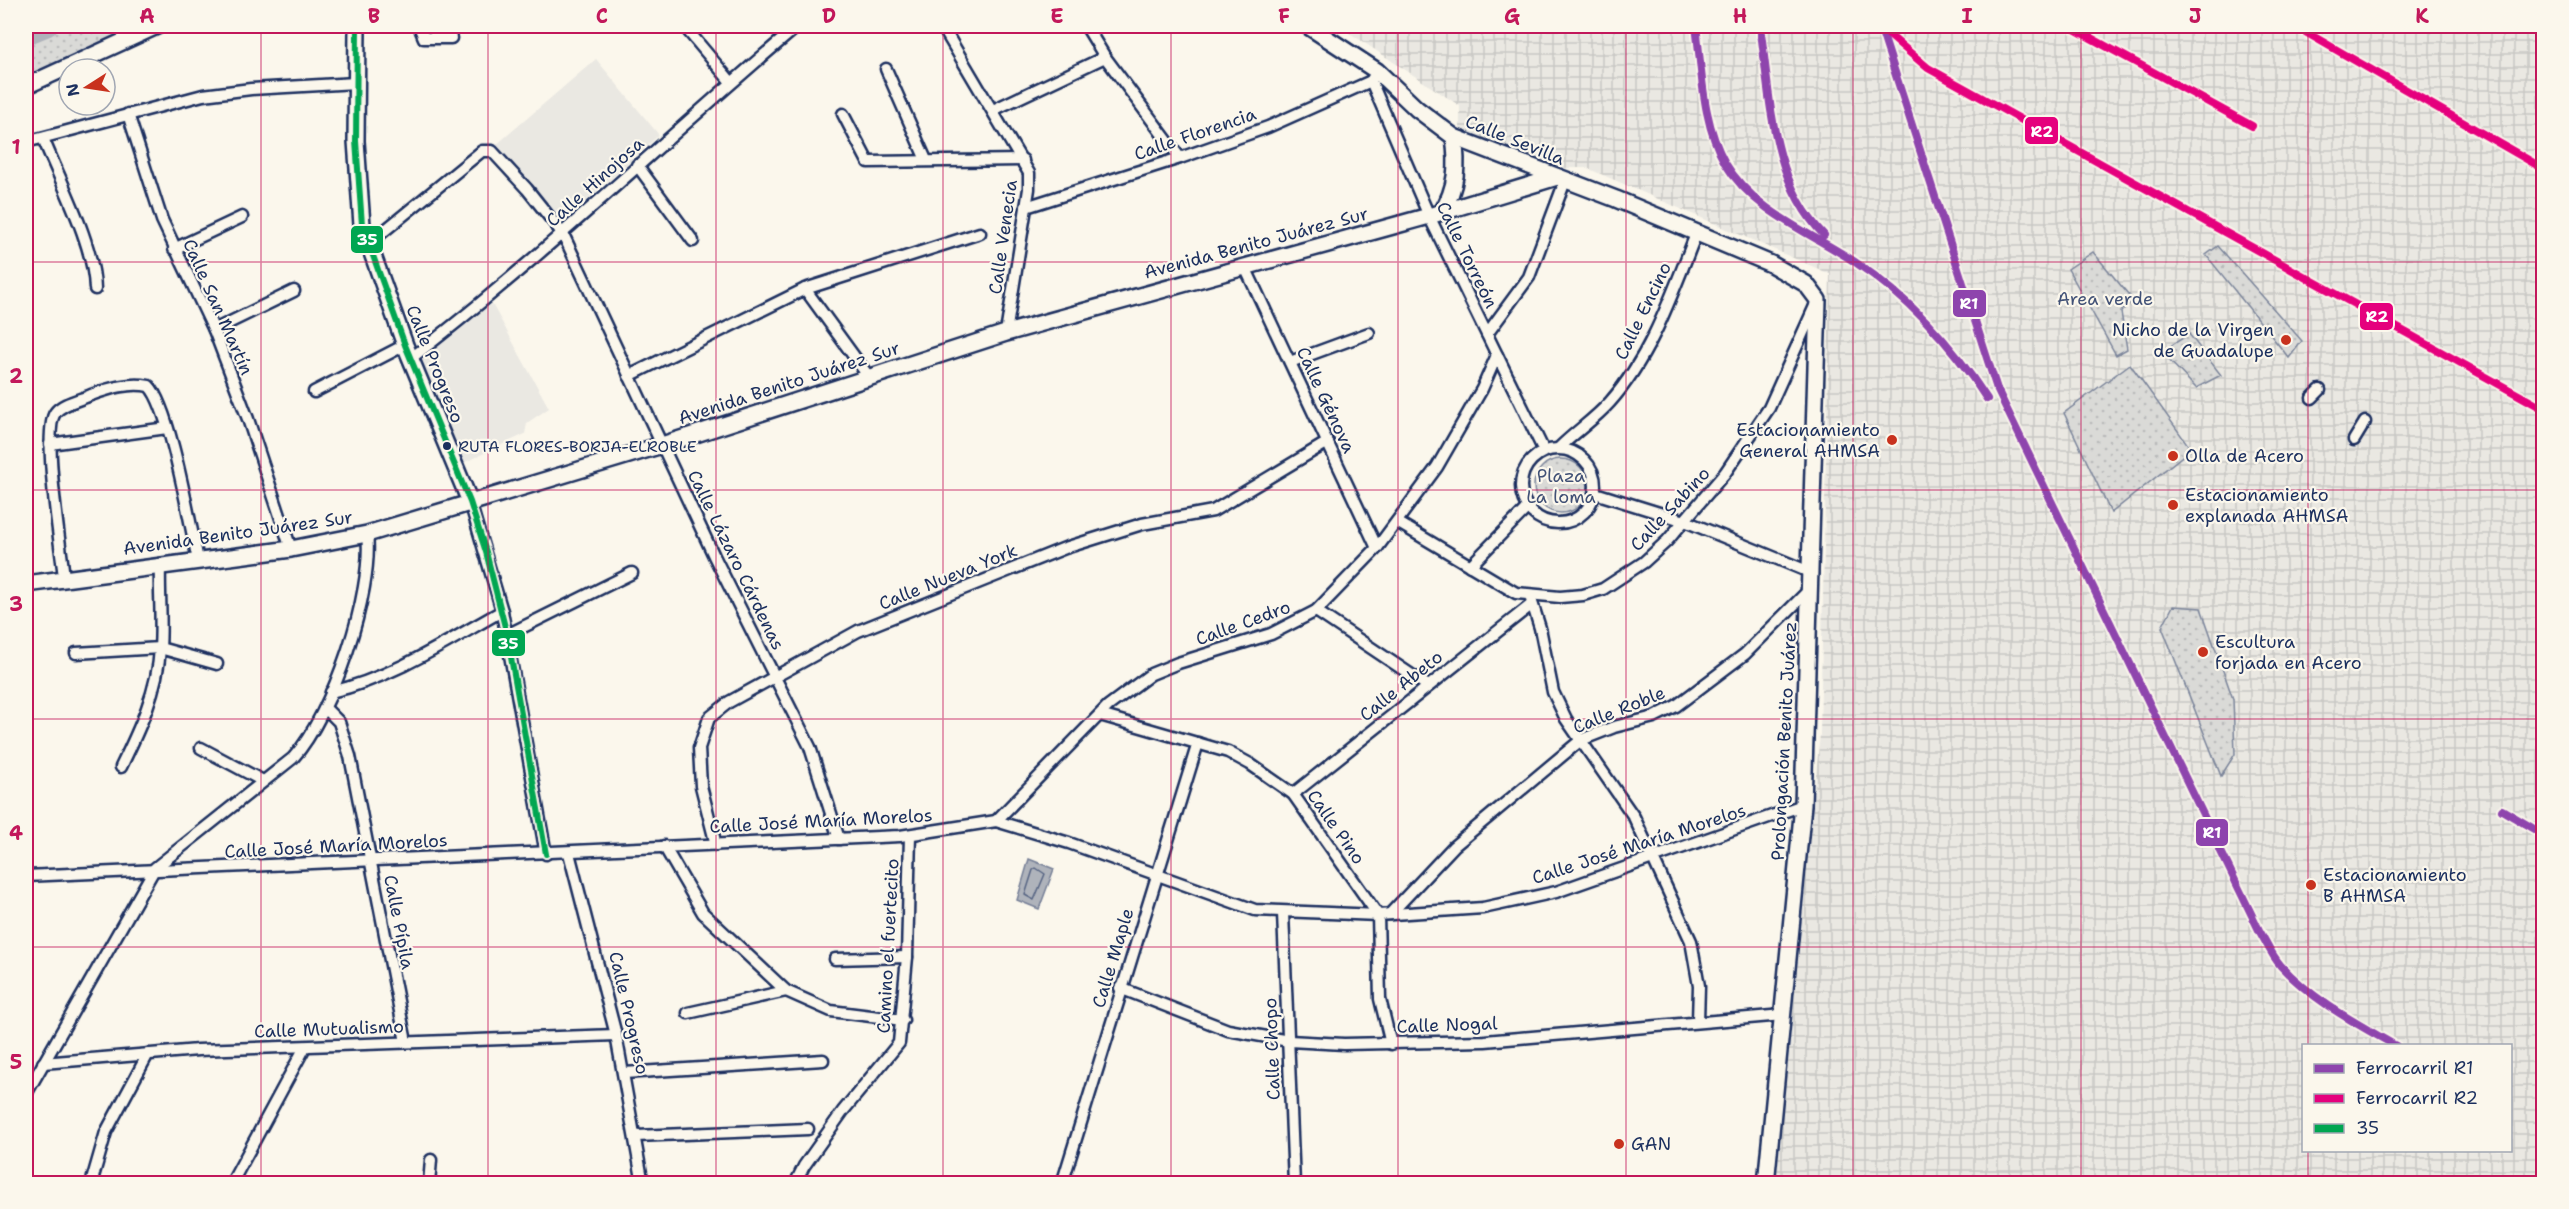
<svg xmlns="http://www.w3.org/2000/svg" width="2569" height="1209" font-family="'Shantell Sans',sans-serif">
<style>
.built{fill:#eae8e2}
.industrial{fill:url(#industrial-grid);fill-rule:evenodd}
.park{fill:url(#park-dots);stroke:#7a849a;stroke-width:1.5}
.water{fill:#afb3bb;stroke:#747e96;stroke-width:1.5}
.lines{fill:none;stroke-linecap:round;stroke-linejoin:round}
.shore{stroke:#566483;stroke-width:1.5}
.river{stroke:#afb3bb;stroke-width:20}
.street-casing{stroke:#1b2f5e;stroke-width:15}
.secondary-casing{stroke:#1b2f5e;stroke-width:20}
.street{stroke:#fbf7ec;stroke-width:10}
.secondary{stroke:#fbf7ec;stroke-width:15}
.bus-1-casing{stroke:#fbf7ec;stroke-width:10}
.bus-1{stroke:#00a651;stroke-width:6}
.rail-1-casing{stroke:#fbf7ec;stroke-width:12}
.rail-2-casing{stroke:#fbf7ec;stroke-width:12}
.rail-1{stroke:#8e44ad;stroke-width:8}
.rail-2{stroke:#e5007d;stroke-width:8}
.grid{fill:none;stroke:#c2185b;stroke-width:1.5;stroke-opacity:0.55}
.poi-dot{fill:#c8321e;stroke:#fbf7ec;stroke-width:2}
.bus-dot{fill:#1b2f5e;stroke:#fbf7ec;stroke-width:2}
.labels{text-anchor:middle;stroke-width:4.5;stroke-linejoin:round;paint-order:stroke}
.bus-label{font-size:16px;fill:#1b2f5e;stroke:#fbf7ec;text-anchor:start}
.street-label{font-size:18px;fill:#1b2f5e;stroke:#fbf7ec}
.park-label{font-size:18px;fill:#415176;stroke:#fbf7ec}
.poi-label{font-size:18px;fill:#1b2f5e;stroke:#fbf7ec;text-anchor:start}
.line-badge{stroke:#fbf7ec;stroke-width:2}
.badge-label{font-size:16px;text-anchor:middle;font-weight:bold;fill:#fff}
.neatline{fill:none;stroke:#c2185b;stroke-width:2}
.grid-label{font-size:20px;text-anchor:middle;font-weight:bold;fill:#c2185b}
</style>
<defs>
<pattern id="industrial-grid" width="8" height="8" patternUnits="userSpaceOnUse" patternTransform="scale(1.5)"><rect width="8" height="8" fill="#eae8e2"/><path d="M0 4h8M4 0v8" fill="none" stroke="#c8c7c4"/></pattern>
<pattern id="park-dots" width="8" height="8" patternUnits="userSpaceOnUse" patternTransform="scale(1.5)"><rect width="8" height="8" fill="#dadad7"/><path d="M2 2h.1M6 6h.1" fill="none" stroke="#babbbb" stroke-width="1.8" stroke-linecap="round"/></pattern>
</defs>
<rect width="100%" height="100%" fill="#fbf7ec"/>
<filter id="ink" filterUnits="userSpaceOnUse"><feTurbulence type="fractalNoise" baseFrequency=".0167" numOctaves="2"/><feDisplacementMap in="SourceGraphic" scale="12" xChannelSelector="R" yChannelSelector="G"/><feConvolveMatrix kernelMatrix="1 2 1 2 8 2 1 2 1" color-interpolation-filters="sRGB"/></filter>
<g filter="url(#ink)">
<g class="built">
<polygon points="596,59 659,135 560,224 495,146"/>
<polygon points="492,304 549,408 527,423 525,434 461,464 416,359"/>
</g>
<path class="industrial" d="M 1339,26 L 2543,26 L 2543,1183 L 1776,1183 L 1820,734 L 1830,274 L 1587,168 L 1557,168 L 1460,128 L 1460,106 ZM 2304,1046 L 2510,1046 L 2510,1150 L 2304,1150 Z"/>
<g class="park">
<polygon points="26,26 148,26 26,82"/>
<polygon points="2218,246 2302,341 2289,358 2206,255"/>
<polygon points="2093,252 2133,300 2121,312 2127,349 2116,355 2068,269"/>
<polygon points="2189,334 2221,375 2196,388 2161,352"/>
<polygon points="2130,364 2191,449 2111,513 2064,413"/>
<circle cx="1561" cy="486" r="27"/>
<polygon points="2173,606 2201,608 2233,699 2235,754 2221,776 2162,627"/>
</g>
<polygon class="water" points="1029,859 1054,869 1039,909 1017,900"/>
<g class="lines">
<polygon class="shore" points="1036,868 1045,874 1034,900 1025,895 1033,870"/>
<polyline class="river" points="26,35 48,26"/>
<g class="street-casing">
<g id="street">
<polyline points="419,26 424,38 451,38"/>
<polyline points="684,26 731,82"/>
<polyline points="942,26 1029,173 1029,189 1006,333"/>
<polyline points="1086,26 1105,57 1180,158"/>
<polyline points="886,69 926,160"/>
<polyline points="1377,71 1371,81 1429,216 1544,451"/>
<polyline points="993,110 1105,57"/>
<polyline points="128,114 162,220 214,330 248,419 291,549"/>
<polyline points="843,114 868,162 1023,160"/>
<path d="M 43,138 C 60,181 94,244 95,289"/>
<polyline points="26,142 203,95 251,89 356,83"/>
<polyline points="637,165 693,241"/>
<polyline points="1026,207 1180,158 1268,127 1371,81"/>
<polyline points="367,245 482,151 492,151 527,189 563,234 714,556 810,747 839,839"/>
<polyline points="174,249 242,217"/>
<polyline points="1245,267 1377,548"/>
<polyline points="805,289 869,377"/>
<polyline points="214,330 294,291"/>
<polyline points="1487,334 1529,277 1565,181"/>
<path d="M 410,359 C 546,255 668,135 798,26"/>
<polyline points="1290,362 1369,333"/>
<polyline points="629,376 805,289 980,233"/>
<polyline points="314,392 405,345"/>
<polyline points="2312,398 2320,390"/>
<polyline points="2354,440 2365,422"/>
<polyline points="50,444 167,428"/>
<path d="M 1559,448 C 1575,432 1595,419 1610,402 C 1652,355 1673,291 1696,234"/>
<circle cx="1558" cy="486" r="37"/>
<polyline points="1595,493 1685,521 1812,573"/>
<polyline points="470,502 502,611 546,854"/>
<polyline points="1397,522 1516,593 1560,597 1583,595 1603,589 1644,562 1667,541 1725,473 1769,408 1815,306"/>
<polyline points="1470,566 1528,507"/>
<path d="M 64,577 C 61,549 42,431 55,413 C 62,403 80,400 91,395 C 110,388 130,382 149,386 C 170,407 190,525 198,560"/>
<polyline points="1530,596 1540,628 1553,692 1566,719 1634,817 1691,941 1699,986 1698,1021"/>
<polyline points="1316,611 1428,686"/>
<polyline points="507,635 632,573"/>
<polyline points="76,653 160,648 217,664"/>
<path d="M 331,692 C 392,678 448,641 502,611"/>
<polyline points="325,708 339,722 350,756 406,1042"/>
<polyline points="1100,715 1228,752 1250,764 1293,794 1378,915 1380,999 1391,1044"/>
<polyline points="201,748 263,781"/>
<path d="M 121,767 C 139,730 158,690 160,648 C 162,620 159,592 160,564"/>
<polyline points="1293,794 1531,605"/>
<polyline points="996,821 1108,706 1151,674 1178,663 1271,634 1316,611 1377,548 1437,467 1482,389 1497,355"/>
<polyline points="716,845 701,786 699,748 709,718 729,702 858,631 1065,548 1142,524 1213,511 1328,442"/>
<polyline points="664,846 703,913 786,991 831,1011 903,1020"/>
<polyline points="569,853 616,1035 643,1184"/>
<polyline points="26,876 900,836 996,821 1069,843 1255,910 1378,915 1483,908 1556,892 1803,805"/>
<polyline points="1283,913 1294,1184"/>
<polyline points="1390,914 1454,846 1581,740 1614,727 1654,717 1676,706 1745,654 1810,589"/>
<polyline points="835,959 907,957"/>
<polyline points="1120,988 1228,1030 1289,1041 1344,1044 1485,1041 1783,1015"/>
<polyline points="688,1013 786,991"/>
<polyline points="43,1063 198,1050 616,1035"/>
<polyline points="624,1073 823,1060"/>
<path d="M 26,1094 L 155,868 L 293,758 C 332,715 374,592 367,534"/>
<polyline points="636,1136 808,1129"/>
<polyline points="91,1184 106,1132 148,1054"/>
<polyline points="231,1184 305,1047"/>
<polyline points="429,1184 431,1160"/>
<polyline points="795,1184 804,1166 843,1111 899,1043 907,957 910,835"/>
<polyline points="1062,1184 1198,743"/>
</g>
</g>
<g class="secondary-casing">
<g id="secondary">
<polyline points="357,26 356,141 362,225 405,345 470,502"/>
<polyline points="1308,26 1377,71 1417,109 1454,137 1616,199 1771,264 1806,284 1818,300 1803,805 1766,1184"/>
<polyline points="26,86 157,26"/>
<path d="M 1442,212 C 1457,187 1458,165 1454,137"/>
<polyline points="26,584 291,549 367,534 662,445 1006,333 1429,216 1557,177"/>
</g>
</g>
<use href="#street" class="street"/>
<use href="#secondary" class="secondary"/>
<g class="bus-1-casing">
<polyline id="bus-1" points="357,26 356,141 362,225 405,345 470,502 486,552 507,635 546,854"/>
</g>
<use href="#bus-1" class="bus-1"/>
<g class="rail-1-casing">
<g id="rail-1">
<path d="M 1696,26 C 1702,70 1702,123 1725,163 C 1754,212 1810,232 1855,262 C 1908,297 1953,346 1987,399"/>
<path d="M 1760,26 C 1771,98 1770,179 1824,235"/>
<path d="M 1880,26 L 1997,389 L 2259,930 C 2266,942 2272,956 2281,966 C 2312,1000 2356,1023 2396,1046"/>
<polyline points="2502,810 2544,835"/>
</g>
</g>
<g class="rail-2-casing">
<g id="rail-2">
<polyline points="2069,26 2252,126"/>
<polyline points="2295,26 2544,169"/>
<polyline points="1881,28 1928,68 2544,409"/>
</g>
</g>
<use href="#rail-1" class="rail-1"/>
<use href="#rail-2" class="rail-2"/>
</g>
</g>
<path class="grid" d="M 261,26 L 261,1184M 488,26 L 488,1184M 716,26 L 716,1184M 943,26 L 943,1184M 1171,26 L 1171,1184M 1398,26 L 1398,1184M 1626,26 L 1626,1184M 1853,26 L 1853,1184M 2081,26 L 2081,1184M 2308,26 L 2308,1046M 26,262 L 2544,262M 26,490 L 2544,490M 26,719 L 2544,719M 26,947 L 2544,947M 2308,1150 L 2308,1184"/>
<g class="poi-dot">
<circle cx="2286" cy="340" r="6"/>
<circle cx="1892" cy="440" r="6"/>
<circle cx="2173" cy="456" r="6"/>
<circle cx="2173" cy="505" r="6"/>
<circle cx="2203" cy="652" r="6"/>
<circle cx="2311" cy="885" r="6"/>
<circle cx="1619" cy="1144" r="6"/>
</g>
<circle class="bus-dot" cx="447" cy="446" r="5"/>
<g class="labels">
<g class="bus-label">
<text x="458" y="452">RUTA FLORES-BORJA-ELROBLE</text>
</g>
<g class="street-label">
<text transform="translate(1195 134) rotate(-19)" y="6">Calle Florencia</text>
<text transform="translate(1515 140) rotate(22)" y="6">Calle Sevilla</text>
<text transform="translate(595 182) rotate(-42)" y="6">Calle Hinojosa</text>
<text transform="translate(1003 237) rotate(-82)" y="6">Calle Venecia</text>
<text transform="translate(1256 243) rotate(-15)" y="6">Avenida Benito Juárez Sur</text>
<text transform="translate(1467 255) rotate(64)" y="6">Calle Torreón</text>
<text transform="translate(218 307) rotate(66)" y="6">Calle San Martín</text>
<text transform="translate(1643 311) rotate(-64)" y="6">Calle Encino</text>
<text transform="translate(435 364) rotate(68)" y="6">Calle Progreso</text>
<text transform="translate(789 383) rotate(-18)" y="6">Avenida Benito Juárez Sur</text>
<text transform="translate(1326 400) rotate(65)" y="6">Calle Génova</text>
<text transform="translate(1670 509) rotate(-47)" y="6">Calle Sabino</text>
<text transform="translate(238 533) rotate(-8)" y="6">Avenida Benito Juárez Sur</text>
<text transform="translate(736 560) rotate(64)" y="6">Calle Lázaro Cárdenas</text>
<text transform="translate(948 577) rotate(-22)" y="6">Calle Nueva York</text>
<text transform="translate(1243 623) rotate(-20)" y="6">Calle Cedro</text>
<text transform="translate(1401 686) rotate(-39)" y="6">Calle Abeto</text>
<text transform="translate(1619 710) rotate(-22)" y="6">Calle Roble</text>
<text transform="translate(1784 741) rotate(-87)" y="6">Prolongación Benito Juárez</text>
<text transform="translate(821 821) rotate(-3)" y="6">Calle José María Morelos</text>
<text transform="translate(1336 827) rotate(55)" y="6">Calle Pino</text>
<text transform="translate(1639 844) rotate(-18)" y="6">Calle José María Morelos</text>
<text transform="translate(336 846) rotate(-3)" y="6">Calle José María Morelos</text>
<text transform="translate(399 922) rotate(79)" y="6">Calle Pípila</text>
<text transform="translate(888 946) rotate(-87)" y="6">Camino el fuertecito</text>
<text transform="translate(1113 958) rotate(-73)" y="6">Calle Maple</text>
<text transform="translate(629 1013) rotate(77)" y="6">Calle Progreso</text>
<text transform="translate(1447 1025) rotate(-2)" y="6">Calle Nogal</text>
<text transform="translate(329 1029) rotate(-2)" y="6">Calle Mutualismo</text>
<text transform="translate(1272 1049) rotate(-92)" y="6">Calle Chopo</text>
</g>
<g class="park-label">
<text x="2105" y="305">Area verde</text>
<text x="1561" y="482">Plaza<tspan x="1561" dy="21">La loma</tspan></text>
</g>
<g class="poi-label">
<text x="2274" y="336" text-anchor="end">Nicho de la Virgen<tspan x="2274" dy="21">de Guadalupe</tspan></text>
<text x="1880" y="436" text-anchor="end">Estacionamiento<tspan x="1880" dy="21">General AHMSA</tspan></text>
<text x="2185" y="462">Olla de Acero</text>
<text x="2185" y="501">Estacionamiento<tspan x="2185" dy="21">explanada AHMSA</tspan></text>
<text x="2215" y="648">Escultura<tspan x="2215" dy="21">forjada en Acero</tspan></text>
<text x="2323" y="881">Estacionamiento<tspan x="2323" dy="21">B AHMSA</tspan></text>
<text x="1631" y="1150">GAN</text>
</g>
</g>
<g class="line-badge">
<rect x="2024" y="116" width="35" height="29" rx="6" fill="#e5007d"/>
<rect x="350" y="225" width="34" height="29" rx="6" fill="#00a651"/>
<rect x="1952" y="289" width="35" height="29" rx="6" fill="#8e44ad"/>
<rect x="2359" y="302" width="35" height="29" rx="6" fill="#e5007d"/>
<rect x="491" y="629" width="35" height="28" rx="6" fill="#00a651"/>
<rect x="2195" y="818" width="34" height="29" rx="6" fill="#8e44ad"/>
</g>
<g class="badge-label">
<text x="2042" y="137">R2</text>
<text x="367" y="245">35</text>
<text x="1969" y="309">R1</text>
<text x="2377" y="322">R2</text>
<text x="508" y="649">35</text>
<text x="2212" y="838">R1</text>
</g>
<rect width="2569" height="1209" fill="none" stroke="#fbf7ec" stroke-width="66"/>
<rect x="2302" y="1044" width="210" height="108" fill="#fbf7ec" stroke="#a1a7b3" stroke-width="1.5"/>
<rect x="2314" y="1064" width="30" height="9" fill="#8e44ad" stroke="#a1a7b3" stroke-width="1.5"/>
<text x="2356" y="1074" font-size="18" fill="#1b2f5e">Ferrocarril R1</text>
<rect x="2314" y="1094" width="30" height="9" fill="#e5007d" stroke="#a1a7b3" stroke-width="1.5"/>
<text x="2356" y="1104" font-size="18" fill="#1b2f5e">Ferrocarril R2</text>
<rect x="2314" y="1124" width="30" height="9" fill="#00a651" stroke="#a1a7b3" stroke-width="1.5"/>
<text x="2356" y="1134" font-size="18" fill="#1b2f5e">35</text>
<g transform="translate(87 87) rotate(258)"><circle r="28" fill="#fbf7ec" stroke="#a1a7b3" stroke-width="1.5"/>
<path d="M0-4.5L10 22L0 15L-10 22Z" fill="#c8321e"/>
<text y="-9" font-size="16" font-weight="bold" text-anchor="middle" fill="#1b2f5e">N</text>
</g>
<rect x="33" y="33" width="2503" height="1143" class="neatline"/>
<g class="grid-label">
<text x="147" y="23">A</text>
<text x="374" y="23">B</text>
<text x="602" y="23">C</text>
<text x="829" y="23">D</text>
<text x="1057" y="23">E</text>
<text x="1284" y="23">F</text>
<text x="1512" y="23">G</text>
<text x="1740" y="23">H</text>
<text x="1967" y="23">I</text>
<text x="2195" y="23">J</text>
<text x="2422" y="23">K</text>
<text x="16" y="154">1</text>
<text x="16" y="383">2</text>
<text x="16" y="611">3</text>
<text x="16" y="840">4</text>
<text x="16" y="1069">5</text>
</g>
</svg>
